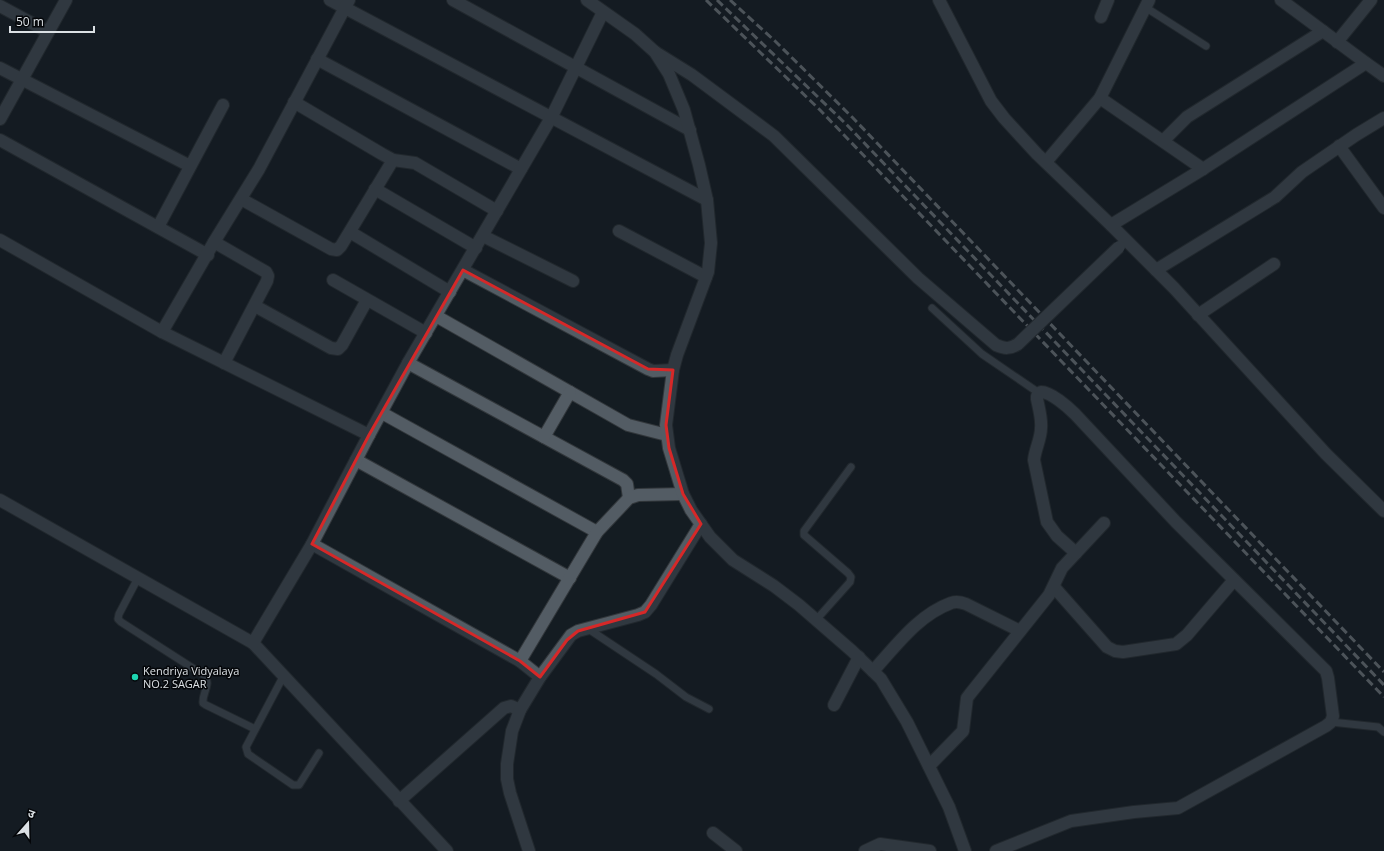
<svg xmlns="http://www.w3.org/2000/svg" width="1384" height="851" font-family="'Open Sans','Noto Sans Devanagari',sans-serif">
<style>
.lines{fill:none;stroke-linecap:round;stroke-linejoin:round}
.lane-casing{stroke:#32373b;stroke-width:9}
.street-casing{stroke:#32373b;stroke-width:14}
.secondary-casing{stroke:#32373b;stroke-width:14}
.lane{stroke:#535c64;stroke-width:7}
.street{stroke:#535c64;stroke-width:12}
.secondary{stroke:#535c64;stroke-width:12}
.rail{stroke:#91979c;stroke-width:3;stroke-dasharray:8 4;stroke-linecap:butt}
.street-bridge-casing{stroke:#32373b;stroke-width:14;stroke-linecap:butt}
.street-bridge{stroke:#535c64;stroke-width:12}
.marked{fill:none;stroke:#d62828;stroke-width:3;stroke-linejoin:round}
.poi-dot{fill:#1dd5b1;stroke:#040609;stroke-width:1.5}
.labels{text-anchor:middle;stroke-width:3;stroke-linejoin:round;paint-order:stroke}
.poi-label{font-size:11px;fill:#dbe0e4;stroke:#040609;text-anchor:start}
</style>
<rect width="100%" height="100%" fill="#141c22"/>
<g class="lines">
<g class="lane-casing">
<g id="lane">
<polyline points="1145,7 1206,46"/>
<polyline points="932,308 982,354 1039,393"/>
<path d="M 138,578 L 119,614 L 118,619 L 121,622 L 205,676 C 211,685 202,693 203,703 L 206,705 L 255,729"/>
<polyline points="816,620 850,582 851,577 848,573 804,535 804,531 851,467"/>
<polyline points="587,628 656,674 686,697 709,709"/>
<polyline points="284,675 246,747 248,754 293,785 299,785 319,753"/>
<polyline points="1331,722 1378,727 1384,732"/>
</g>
</g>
<g class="street-casing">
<g id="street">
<polyline points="330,0 707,200"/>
<polyline points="453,0 690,130"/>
<polyline points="939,0 991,101 1004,118 1037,154 1111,225 1174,288 1326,454 1384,511"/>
<polyline points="1281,0 1366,63 1384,76"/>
<polyline points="0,6 48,32"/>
<polyline points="1101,17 1108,0"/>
<polyline points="1337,42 1371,0"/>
<path d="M 655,52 L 692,75 L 774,136 L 918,278 L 996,345 C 1005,349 1010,349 1018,344"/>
<polyline points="317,59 521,169"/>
<polyline points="0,68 190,166"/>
<polyline points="1100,98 1203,169"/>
<polyline points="294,102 382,154 393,160 415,163 497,211"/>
<polyline points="0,119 66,0"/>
<polyline points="0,140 208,255"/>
<polyline points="1163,141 1187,117 1323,31"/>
<polyline points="1339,146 1384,208"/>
<polyline points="1046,162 1100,98 1149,0"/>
<polyline points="375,189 476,248"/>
<polyline points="241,199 331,249 337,250 341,246 393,160"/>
<polyline points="1111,225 1203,169 1366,63"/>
<polyline points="158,227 223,105"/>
<polyline points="619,231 706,277"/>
<polyline points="350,232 450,292"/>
<polyline points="483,236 573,281"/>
<polyline points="0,240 162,332 369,435"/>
<polyline points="214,242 266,272 268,276 267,281 224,363"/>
<polyline points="463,270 648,369 653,371 673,370"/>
<polyline points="1156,270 1275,197 1302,172 1356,135 1384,118"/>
<polyline points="333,280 426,333"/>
<polyline points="255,306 331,348 338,349 342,345 367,300"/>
<polyline points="1198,315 1274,264"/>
<polyline points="436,316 628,425 667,435"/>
<polyline points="162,332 214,242 259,169 349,0"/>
<polyline points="408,363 623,480 627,484 629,498"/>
<polyline points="382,413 597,532"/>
<polyline points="544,437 570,392"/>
<polyline points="356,460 570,578"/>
<polyline points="0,500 253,643 447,851"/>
<polyline points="312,544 520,661 540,677"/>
<polyline points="1054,587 1107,647 1115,651 1123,652 1176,644 1187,635 1234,580"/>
<polyline points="253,643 312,544 369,435 408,363 552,116 603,12"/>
<polyline points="520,661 597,532 629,498 638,495 683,494"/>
<path d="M 873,671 C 896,646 918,615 951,603 C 956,601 961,602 966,604 L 1020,631"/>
<polyline points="834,705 859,657"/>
<polyline points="929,766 963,731 967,698 970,694 1049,595 1062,568 1104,523"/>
<polyline points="399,801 504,708 511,706 520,710"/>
<polyline points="713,833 736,851"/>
<polyline points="529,851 510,793 507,779 507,764 512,731 520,710 540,677 571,635 578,631 638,615 645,612 651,605 701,524"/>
<polyline points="865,851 880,844 930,851"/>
<path d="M 996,851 L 1071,821 L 1134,812 L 1178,808 L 1326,726 L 1331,722 L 1333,716 L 1328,678 L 1326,671 L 1176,522 L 1075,414 C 1068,407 1051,392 1041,392 L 1037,396 L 1037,399 C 1039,409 1042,419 1041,428 C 1041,439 1035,449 1034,460 L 1047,522 L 1057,536 L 1076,553"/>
</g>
</g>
<g class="secondary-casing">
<polyline id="secondary" points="587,0 635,34 655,52 669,74 684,110 699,165 707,200 711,243 708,272 677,355 673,370 666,425 669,448 683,494 691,510 710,537 733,560 774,586 799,605 852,651 881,679 907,722 949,807 965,851"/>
</g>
<use href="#lane" class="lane"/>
<use href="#street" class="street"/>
<use href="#secondary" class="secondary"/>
<g class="rail">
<polyline points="706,0 820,110 1384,697"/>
<polyline points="717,0 847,125 1384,685"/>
<polyline points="730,0 776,42 853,118 1384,672"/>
</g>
<g class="street-bridge-casing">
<polyline id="street-bridge" points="1018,344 1119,247"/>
</g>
<use href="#street-bridge" class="street-bridge"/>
</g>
<path d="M0 0H1384V851H0ZM 463,270 L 648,369 L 673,370 L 666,425 L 669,448 L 683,494 L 701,524 L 645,612 L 578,631 L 567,640 L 540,677 L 520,661 L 312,544 L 369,435 Z" fill="#141c22" fill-opacity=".55" fill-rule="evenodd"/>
<path class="marked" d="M 463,270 L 648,369 L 673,370 L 666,425 L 669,448 L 683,494 L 701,524 L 645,612 L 578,631 L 567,640 L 540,677 L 520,661 L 312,544 L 369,435 Z"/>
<circle class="poi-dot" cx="135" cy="677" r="4"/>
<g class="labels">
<g class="poi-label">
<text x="143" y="675">Kendriya Vidyalaya<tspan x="143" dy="13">NO.2 SAGAR</tspan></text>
</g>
</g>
<g transform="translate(28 823) rotate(20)" stroke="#040609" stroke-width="3" paint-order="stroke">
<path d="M0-3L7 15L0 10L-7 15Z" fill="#dbe0e4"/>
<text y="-6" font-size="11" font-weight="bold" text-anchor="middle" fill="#dbe0e4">उ</text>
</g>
<path d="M10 26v6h84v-6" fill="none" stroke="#dbe0e4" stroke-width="2"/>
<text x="16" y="26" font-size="12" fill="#dbe0e4" stroke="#040609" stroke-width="3" paint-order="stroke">50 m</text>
</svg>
